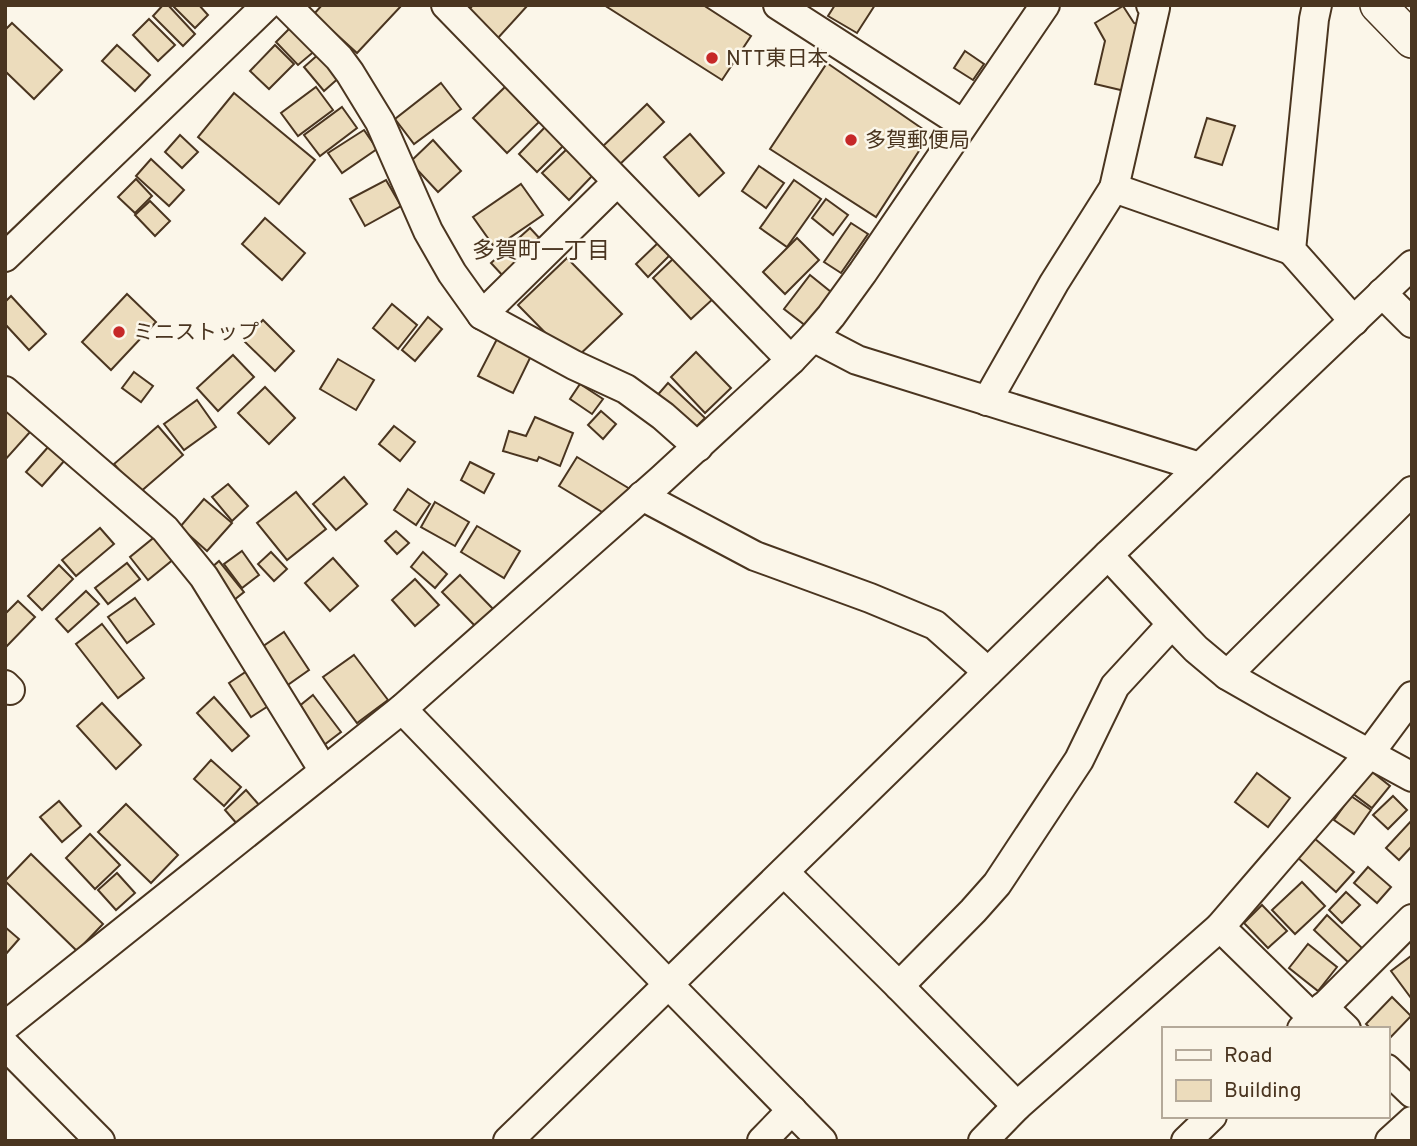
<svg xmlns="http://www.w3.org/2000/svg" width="1417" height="1146" font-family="Overpass,'Noto Sans JP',sans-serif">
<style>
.building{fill:#ecdcbc;stroke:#4a3520;stroke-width:2}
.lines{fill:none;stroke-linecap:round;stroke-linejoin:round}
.minor-casing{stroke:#4a3520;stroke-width:32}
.major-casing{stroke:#4a3520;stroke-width:38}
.minor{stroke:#fbf6e9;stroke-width:28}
.major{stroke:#fbf6e9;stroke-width:35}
.poi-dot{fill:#c62828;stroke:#fbf6e9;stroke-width:2.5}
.labels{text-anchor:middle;stroke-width:5;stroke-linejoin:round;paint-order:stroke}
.poi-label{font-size:21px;fill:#4a3520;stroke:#fbf6e9;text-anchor:start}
.neighbourhood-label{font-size:23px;fill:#4a3520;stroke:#fbf6e9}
</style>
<rect width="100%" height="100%" fill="#fbf6e9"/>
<g class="building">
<polygon points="163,5 168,5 195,34 183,46 153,16"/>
<polygon points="172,5 199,5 208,15 195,28"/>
<polygon points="322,5 402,5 357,53 314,14"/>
<polygon points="473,5 528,5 497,39 467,12"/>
<polygon points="604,5 703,5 751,36 722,80"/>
<polygon points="835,5 875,5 857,33 828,16"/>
<polygon points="1123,6 1134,23 1145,26 1129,92 1095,84 1105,41 1095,23"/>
<polygon points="149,19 175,45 158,61 133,35"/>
<polygon points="12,23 62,70 34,99 5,71 5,30"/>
<polygon points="294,24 317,49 298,65 276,42"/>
<polygon points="117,45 150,75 135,91 102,61"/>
<polygon points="275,45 294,64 269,89 250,71"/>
<polygon points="965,51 984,64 973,80 954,68"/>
<polygon points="320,53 341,76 324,91 304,67"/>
<polygon points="827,63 930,134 876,217 770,149"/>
<polygon points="441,83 461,109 414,144 395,119"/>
<polygon points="316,87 333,110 298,136 281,113"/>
<polygon points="505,87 539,122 507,153 473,118"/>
<polygon points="234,93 315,160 279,204 198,137"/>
<polygon points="647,104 664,122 618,166 601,148"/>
<polygon points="342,107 357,128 320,156 304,135"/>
<polygon points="1207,118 1235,126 1222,165 1195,157"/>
<polygon points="548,124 566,143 537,172 519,154"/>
<polygon points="364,130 377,149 342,173 328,153"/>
<polygon points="690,134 724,173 699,196 664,157"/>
<polygon points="180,135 198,152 182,168 165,152"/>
<polygon points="433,140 461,171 438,192 410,162"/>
<polygon points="568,148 594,174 569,200 542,173"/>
<polygon points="151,159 184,190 169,206 136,176"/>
<polygon points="759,166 784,183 766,208 742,191"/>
<polygon points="136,179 152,196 135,213 118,197"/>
<polygon points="386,180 401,206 365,226 350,199"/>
<polygon points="794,180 821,199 787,247 760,228"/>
<polygon points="521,184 543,215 495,248 473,217"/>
<polygon points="826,199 848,215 833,235 812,218"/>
<polygon points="150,201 170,221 155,236 135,215"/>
<polygon points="265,218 305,253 282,280 242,244"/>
<polygon points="851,223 868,234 841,273 824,262"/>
<polygon points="530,228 543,242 504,277 491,263"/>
<polygon points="797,238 819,260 785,294 763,272"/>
<polygon points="660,241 672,253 648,277 636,264"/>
<polygon points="675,257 714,298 691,319 653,278"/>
<polygon points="567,258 622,314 573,361 518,305"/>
<polygon points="810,275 831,292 806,326 784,309"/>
<polygon points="127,294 156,322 111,370 82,342"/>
<polygon points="11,296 46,334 29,350 5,324 5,302"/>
<polygon points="392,304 417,325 398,349 373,328"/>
<polygon points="428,317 442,329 415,361 402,350"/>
<polygon points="263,320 294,351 275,371 243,340"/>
<polygon points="497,339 531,356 513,393 478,376"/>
<polygon points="696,352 731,388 705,413 671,377"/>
<polygon points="233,355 254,377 218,411 197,388"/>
<polygon points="338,359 374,380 356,410 320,389"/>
<polygon points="134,372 153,386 141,402 122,388"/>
<polygon points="668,383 705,418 691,432 655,398"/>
<polygon points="580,384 603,399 592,414 570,399"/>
<polygon points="265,387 295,418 269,444 238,413"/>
<polygon points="197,400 216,427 184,450 164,424"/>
<polygon points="5,409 30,432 5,460"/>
<polygon points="601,411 616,424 603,439 588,425"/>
<polygon points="535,417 573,433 560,466 539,457 537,461 503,451 509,431 526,436"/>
<polygon points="158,426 183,455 139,493 114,464"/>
<polygon points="394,426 415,442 400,461 379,444"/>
<polygon points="49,446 65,460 42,486 26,472"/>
<polygon points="577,457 630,489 612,518 559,486"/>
<polygon points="470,462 494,474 484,493 461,480"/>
<polygon points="344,477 367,504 336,530 313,504"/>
<polygon points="228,484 248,506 232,521 212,497"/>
<polygon points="408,489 430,504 416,525 394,510"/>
<polygon points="296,492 326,529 287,560 257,523"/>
<polygon points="204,499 232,523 207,551 180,527"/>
<polygon points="435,502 469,522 455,546 421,527"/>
<polygon points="477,526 520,551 504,578 461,552"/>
<polygon points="100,528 114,544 76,576 62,560"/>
<polygon points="396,531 409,543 397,554 385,541"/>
<polygon points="157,535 175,558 148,580 130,557"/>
<polygon points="242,551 259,575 242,588 224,564"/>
<polygon points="271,552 287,569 274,581 258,564"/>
<polygon points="423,552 447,574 435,588 411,567"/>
<polygon points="333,558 358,586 330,611 305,583"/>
<polygon points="219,561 244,592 234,600 210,569"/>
<polygon points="127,563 140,579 108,604 95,588"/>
<polygon points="59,565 73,579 42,610 28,596"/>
<polygon points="460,575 497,613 479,630 442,592"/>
<polygon points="415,579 439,605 415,626 392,600"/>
<polygon points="86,591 99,604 68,632 56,619"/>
<polygon points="135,598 154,624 127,643 108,617"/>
<polygon points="18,601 35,617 5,648 5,614"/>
<polygon points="102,624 144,678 118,698 76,644"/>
<polygon points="284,632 309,670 282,689 256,651"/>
<polygon points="354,655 388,700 357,723 323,677"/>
<polygon points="250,669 273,703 251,717 229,683"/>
<polygon points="313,695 341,732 320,748 292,712"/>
<polygon points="214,697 249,736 232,751 197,713"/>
<polygon points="102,703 141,745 116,769 77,726"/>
<polygon points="211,760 241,787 224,806 194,779"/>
<polygon points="1371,771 1390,786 1372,808 1352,793"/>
<polygon points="1257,773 1290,798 1268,827 1235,802"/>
<polygon points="246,790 260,806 238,825 225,810"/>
<polygon points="1351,796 1371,810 1354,834 1334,820"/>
<polygon points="1393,796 1407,810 1388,829 1373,815"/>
<polygon points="59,801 81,826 62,842 40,817"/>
<polygon points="126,804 178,855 151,883 98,832"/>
<polygon points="1412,820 1412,846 1399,860 1386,848"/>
<polygon points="90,834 120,865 95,889 66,858"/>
<polygon points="1314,838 1354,872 1336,892 1297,857"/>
<polygon points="31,854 103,924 77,951 5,881"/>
<polygon points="1368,867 1391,887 1377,903 1354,883"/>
<polygon points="117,873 135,893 116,910 98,890"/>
<polygon points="1302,882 1325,906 1295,934 1272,910"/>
<polygon points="1346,892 1360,905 1342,923 1329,910"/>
<polygon points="1262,905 1287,931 1268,948 1244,923"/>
<polygon points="1327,915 1362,948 1349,963 1314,930"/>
<polygon points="5,927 19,939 5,955"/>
<polygon points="1308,944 1337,967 1318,991 1289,968"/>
<polygon points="1411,956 1412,998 1411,998 1391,971"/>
<polygon points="1392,997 1411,1016 1387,1041 1387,1029 1371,1029 1366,1024"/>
</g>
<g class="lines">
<g class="minor-casing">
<g id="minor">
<polyline points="286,5 339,58 350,73 380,122 428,231 452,273 482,315 574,365 626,389 663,416 698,447"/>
<polyline points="446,5 791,360"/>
<polyline points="778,5 963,124"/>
<polyline points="1317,5 1314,19 1291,250 1354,321"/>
<polyline points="1114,188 1291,250"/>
<polyline points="5,257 267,5"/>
<polyline points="1382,293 1412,323"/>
<polyline points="482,315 617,182"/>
<polyline points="813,337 857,360 1200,467"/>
<polyline points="5,391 165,529 204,577 324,771"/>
<polyline points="987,401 1054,283 1114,188 1155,8 1151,5"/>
<polyline points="642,496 755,556 870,598 935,625 988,672"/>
<polyline points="1108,555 1172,624 1196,649 1227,675 1276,703 1412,777"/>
<polyline points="1227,675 1412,491"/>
<polyline points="5,685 10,690"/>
<polyline points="402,709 669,985 822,1141"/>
<polyline points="784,872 899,986 1017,1106"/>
<polyline points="1220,927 1313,1018"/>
<polyline points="899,986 973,911 997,884 1079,760 1115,686 1172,624"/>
<polyline points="1323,1007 1346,1029"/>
<polyline points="5,1026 402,709 662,479 791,360 813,337 831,316 863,272 1045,5"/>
<polyline points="1302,1029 1412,919"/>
<polyline points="5,1045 100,1141"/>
<polyline points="1387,1069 1412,1093"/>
<polyline points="508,1141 1108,555 1412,265"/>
<polyline points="762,1141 792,1110"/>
<polyline points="983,1141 1017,1106 1220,927 1369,754 1412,696"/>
<polyline points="1186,1141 1212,1116"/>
<polyline points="1390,1141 1412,1121"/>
</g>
</g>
<g class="major-casing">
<polyline id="major" points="1378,5 1412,40"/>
</g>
<use href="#minor" class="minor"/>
<use href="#major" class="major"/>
</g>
<g class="poi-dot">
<circle cx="712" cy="58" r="7"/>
<circle cx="851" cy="140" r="7"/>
<circle cx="119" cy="332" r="7"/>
</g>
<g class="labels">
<g class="poi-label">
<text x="726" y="65">NTT東日本</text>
<text x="865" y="147">多賀郵便局</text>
<text x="133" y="339">ミニストップ</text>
</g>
<g class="neighbourhood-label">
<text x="541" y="258">多賀町一丁目</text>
</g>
</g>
<rect width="1417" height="1146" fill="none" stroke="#4a3520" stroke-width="14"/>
<rect x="1162" y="1027" width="228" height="91" fill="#fbf6e9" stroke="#b4a999" stroke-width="2"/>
<rect x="1176" y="1050" width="35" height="10" fill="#fbf6e9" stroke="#b4a999" stroke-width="2"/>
<text x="1224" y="1062" font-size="21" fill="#4a3520">Road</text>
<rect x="1176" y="1080" width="35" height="21" fill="#ecdcbc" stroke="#b4a999" stroke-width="2"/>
<text x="1224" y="1097" font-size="21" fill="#4a3520">Building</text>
</svg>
